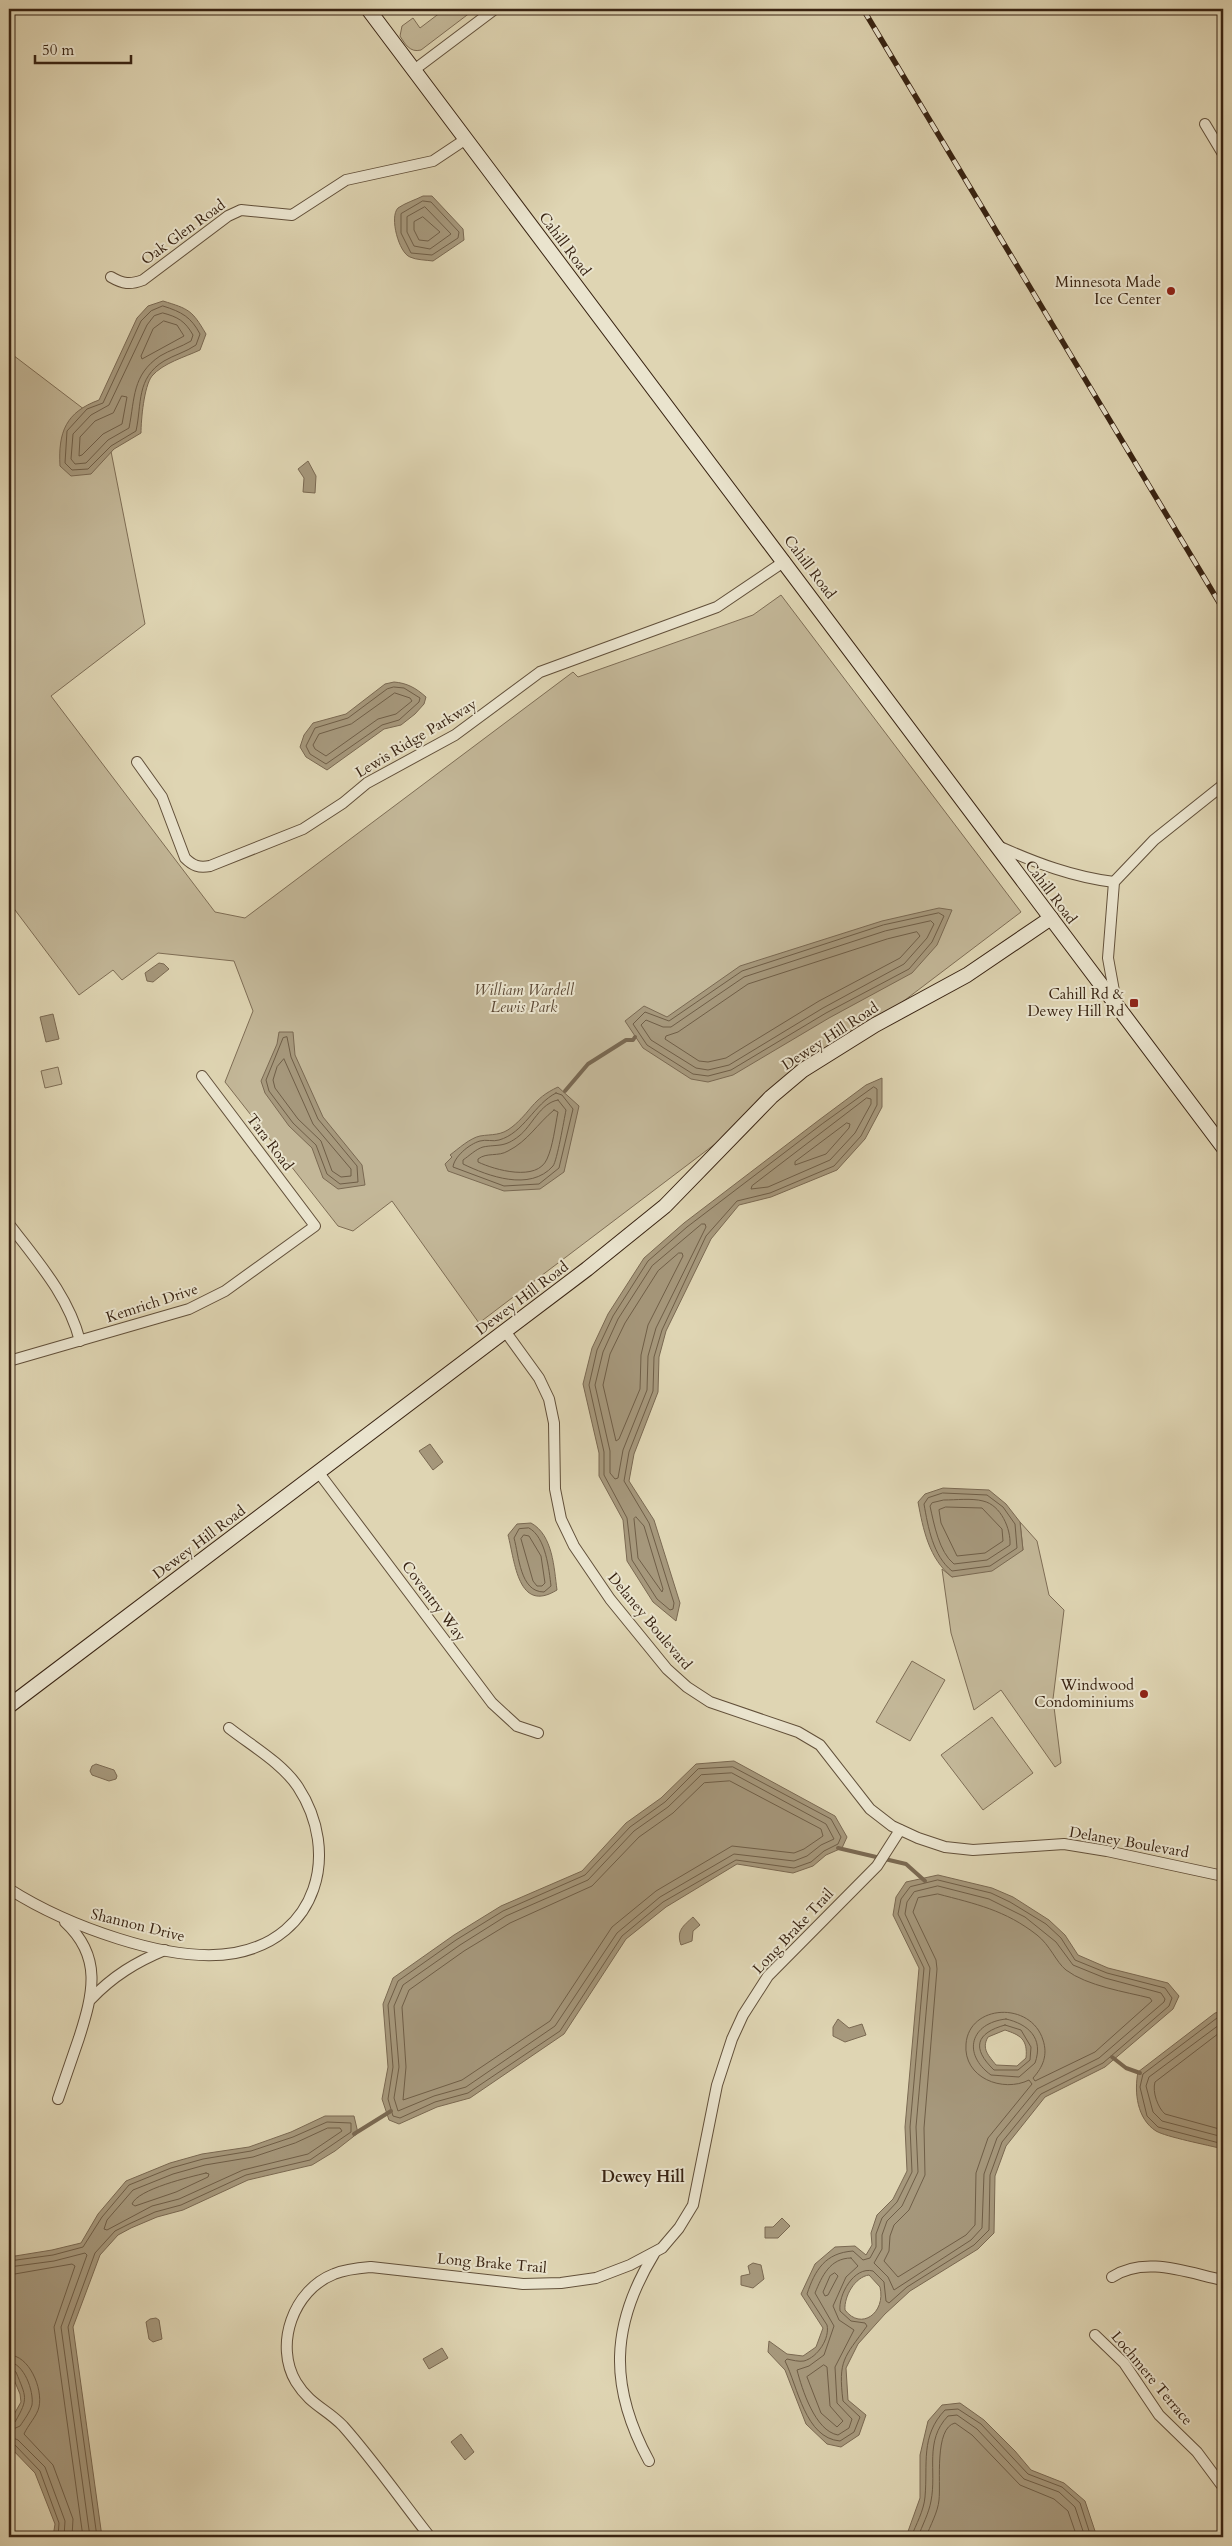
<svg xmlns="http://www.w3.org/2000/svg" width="1232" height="2546" font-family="Cardo,serif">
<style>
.green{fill:#c3b798;stroke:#7e6d55}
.water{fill:#a6987c;stroke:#7a6952;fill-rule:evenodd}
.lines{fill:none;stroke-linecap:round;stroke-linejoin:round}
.shore{stroke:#6f5e47;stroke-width:1}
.stream{stroke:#7a6952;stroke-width:4}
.street-casing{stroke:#62503a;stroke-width:12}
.secondary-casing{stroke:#382312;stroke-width:16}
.street{stroke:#eae4ce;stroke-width:10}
.secondary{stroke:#eae4ce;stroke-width:14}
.rail-casing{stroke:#382312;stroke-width:5.5}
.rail{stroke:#eae4ce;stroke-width:4;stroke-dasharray:11;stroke-linecap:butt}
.poi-dot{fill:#8f2418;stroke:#eae4ce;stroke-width:2}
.labels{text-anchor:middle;stroke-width:4;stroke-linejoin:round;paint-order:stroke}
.street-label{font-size:15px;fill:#382312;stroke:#eae4ce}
.poi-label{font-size:15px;fill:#382312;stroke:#eae4ce;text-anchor:end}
.park-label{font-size:15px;font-style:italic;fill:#5b4834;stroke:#eae4ce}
.neighbourhood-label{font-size:16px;font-weight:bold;fill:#382312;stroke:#eae4ce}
</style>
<rect width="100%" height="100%" fill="#dfd5b3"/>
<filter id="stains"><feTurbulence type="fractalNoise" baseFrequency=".004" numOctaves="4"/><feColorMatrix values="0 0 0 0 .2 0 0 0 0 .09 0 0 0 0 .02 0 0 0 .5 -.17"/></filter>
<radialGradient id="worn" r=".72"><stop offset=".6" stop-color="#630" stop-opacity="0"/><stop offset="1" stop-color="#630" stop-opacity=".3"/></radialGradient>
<g class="green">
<path d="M 445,9 L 475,9 L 421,50 C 410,53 405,44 400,36 L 402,26 L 413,18 L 420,28 Z"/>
<polygon points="9,352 106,426 145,624 51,696 215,912 245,918 573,672 578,677 753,615 781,595 1021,912 479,1323 392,1201 353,1231 338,1226 225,1082 253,1011 234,961 158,953 122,980 113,970 79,995 9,902"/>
<polygon points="58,1067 62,1084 45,1088 41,1071"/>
<polygon points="1020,1522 1037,1541 1049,1595 1064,1610 1053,1699 1061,1763 1055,1767 1001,1690 974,1710 951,1633 942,1569 952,1577 1023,1550"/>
<polygon points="912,1661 945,1680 910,1741 876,1722"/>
<polygon points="992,1717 1033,1773 983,1810 941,1755"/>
</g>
<g class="water">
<path d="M 423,196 L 432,196 L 463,229 L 464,240 L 433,261 C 426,260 416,260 410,257 C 399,253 389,217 398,208 C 405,203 415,200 423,196 Z"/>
<path d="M 163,301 C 189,309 192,310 206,334 L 200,350 C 185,357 163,363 152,376 C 144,386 141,420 141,433 L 114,449 L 91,474 L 71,476 L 60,466 C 58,432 66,412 99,400 L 137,318 L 148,306 Z"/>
<polygon points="308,461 316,476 315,493 303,492 304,478 298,469"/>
<path d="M 394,682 C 407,683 416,688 426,697 L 424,704 L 415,714 L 401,725 L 384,729 L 327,770 L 306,757 L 300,747 L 304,735 L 313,723 L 346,714 L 385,684 Z"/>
<polygon points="939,908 952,910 937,945 912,973 829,1018 733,1075 708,1082 691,1079 643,1048 625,1021 644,1006 667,1017 740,966 882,921"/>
<polygon points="159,963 164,964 169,969 153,982 147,981 145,973"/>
<polygon points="53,1014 59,1039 46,1042 40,1017"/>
<polygon points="279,1032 293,1032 295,1055 323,1117 362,1165 365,1185 338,1189 323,1178 312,1148 289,1126 265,1093 261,1081 277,1044"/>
<polygon points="882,1078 882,1107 865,1139 837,1170 771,1197 739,1205 711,1239 666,1331 659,1357 658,1392 634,1454 629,1481 654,1520 680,1603 676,1621 653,1602 627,1561 623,1520 599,1476 599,1453 583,1384 592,1348 608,1314 644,1258 684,1223 819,1120 866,1085"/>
<path d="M 558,1087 L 579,1106 L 564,1172 L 540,1189 L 504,1191 L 448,1171 L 445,1164 L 452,1157 L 450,1155 C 458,1149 470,1138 480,1136 C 492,1134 501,1136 512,1127 C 531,1112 532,1099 558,1087 Z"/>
<polygon points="430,1444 443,1462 433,1470 419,1451"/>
<path d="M 943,1488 L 989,1490 L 1006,1504 L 1020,1522 L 1023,1550 L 992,1571 L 952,1577 C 929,1559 923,1529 918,1502 L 925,1494 Z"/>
<path d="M 531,1523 C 553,1535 554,1568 557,1590 C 518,1614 515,1562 508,1535 L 517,1524 Z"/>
<polygon points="734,1761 835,1816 847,1837 842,1848 826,1855 813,1866 793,1873 737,1864 666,1907 626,1939 564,2034 470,2098 437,2107 399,2124 389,2120 382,2099 388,2067 383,2004 393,1978 454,1935 501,1906 582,1871 626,1823 661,1798 696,1764"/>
<polygon points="96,1764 114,1770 117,1776 116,1779 109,1781 92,1775 90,1771 92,1766"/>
<path d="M 938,1875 L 992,1888 L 1013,1897 L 1049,1920 L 1065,1935 L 1078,1955 L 1108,1968 L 1168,1983 L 1179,1996 L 1173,2009 L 1105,2067 L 1045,2097 L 1006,2146 L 995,2176 L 994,2233 L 978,2249 L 910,2291 L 885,2314 L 858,2344 L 846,2368 L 848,2400 L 866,2415 L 859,2435 L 841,2447 L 827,2444 L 806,2424 L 785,2370 L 768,2352 L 769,2341 L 787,2354 L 803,2356 L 816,2347 L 823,2328 L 801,2294 L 815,2264 L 835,2247 L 855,2246 L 866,2255 L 872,2245 L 871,2233 L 877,2215 L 893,2199 L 907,2171 L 905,2127 L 919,1968 L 893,1915 L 896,1897 L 906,1882 ZM 1005,2030 C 1020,2035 1028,2039 1026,2058 L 1017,2066 L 996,2065 C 989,2056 981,2049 988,2037 ZM 869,2275 L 880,2287 C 886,2313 861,2331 845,2310 C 844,2296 855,2277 869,2275 Z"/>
<path d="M 693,1917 L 700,1925 L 693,1931 L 692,1941 L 681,1945 C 676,1931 683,1926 693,1917 Z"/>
<path d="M 1223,2011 L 1223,2149 C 1208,2145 1166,2137 1156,2131 C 1137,2119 1134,2092 1138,2072 L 1215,2013 Z"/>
<polygon points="838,2019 849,2028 862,2024 866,2035 845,2042 833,2036 833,2027"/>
<polygon points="325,2116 354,2116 358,2133 335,2151 312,2165 248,2180 183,2210 157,2217 131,2228 118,2235 100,2255 73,2327 102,2537 53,2537 55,2524 35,2473 9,2446 9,2423 21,2402 20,2394 9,2368 9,2257 52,2250 81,2243 98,2214 126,2181 170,2163 202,2154 249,2147 291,2132"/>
<polygon points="782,2218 790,2226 778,2238 765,2238 765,2227 773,2227"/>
<polygon points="753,2263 761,2265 764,2279 753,2288 741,2285 741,2276 750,2274 748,2266"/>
<polygon points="156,2318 159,2320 162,2339 153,2342 149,2339 146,2322 150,2319"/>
<polygon points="442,2348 448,2358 429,2369 423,2359"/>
<polygon points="960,2403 984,2420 1015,2451 1031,2470 1064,2483 1085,2501 1097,2537 906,2537 920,2498 920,2455 928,2421 942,2405"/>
<polygon points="461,2434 474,2452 465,2460 451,2442"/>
</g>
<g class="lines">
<g class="shore">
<polygon points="423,201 431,202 459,232 458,238 432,255 411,253 401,233 401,214"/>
<polygon points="425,207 451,234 430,249 414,246 407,232 407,217"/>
<polygon points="423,217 440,232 428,241 419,240 414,230 414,222"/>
<path d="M 163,306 C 182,312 191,317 200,334 L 196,345 C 186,352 174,355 164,361 C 136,378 142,404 136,431 L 111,446 L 88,469 L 72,470 L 65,463 L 67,431 L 87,409 L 103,403 L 141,321 L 151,311 Z"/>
<path d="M 163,313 C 178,317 185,321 193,335 L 191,341 C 181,347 170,350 160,356 C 132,375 135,398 129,428 L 108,440 L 86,463 L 75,464 L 71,459 L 73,434 L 91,415 L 109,405 L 147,325 L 154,316 Z"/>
<polygon points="164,321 177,325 184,336 142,359 141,356 153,329"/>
<polygon points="122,396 127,397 122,424 103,434 82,455 79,456 80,437 95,421 113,413"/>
<polygon points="394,687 404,688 420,698 419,702 399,720 382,725 326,764 310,754 306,746 315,728 348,718 387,689"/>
<polygon points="395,693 410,698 412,701 396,714 378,719 326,756 315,749 313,745 319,734 351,724"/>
<polygon points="939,913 944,916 932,942 909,969 826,1013 731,1070 708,1076 693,1074 647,1045 633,1024 645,1012 669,1021 742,971 883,925"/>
<polygon points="931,921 934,924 927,938 904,964 823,1008 729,1065 708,1070 696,1068 651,1040 641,1025 646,1020 663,1027 671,1027 744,977 885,931"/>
<polygon points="917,932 920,936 900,958 819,1001 726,1058 708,1062 699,1061 665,1039 666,1036 678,1032 748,984 887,939"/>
<polygon points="287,1037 291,1057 318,1119 357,1166 358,1182 340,1184 327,1174 316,1145 293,1123 269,1091 266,1080 283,1038"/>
<polygon points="284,1059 313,1124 351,1169 351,1176 341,1177 332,1171 321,1141 298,1119 275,1088 273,1080 277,1067"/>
<polygon points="874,1087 877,1089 877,1105 861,1136 834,1166 770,1193 737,1201 706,1236 662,1330 654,1357 653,1391 629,1452 624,1481 649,1523 674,1603 673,1609 670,1610 657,1599 632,1560 627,1518 604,1475 604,1452 589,1385 597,1350 613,1316 648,1261 687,1227 822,1124"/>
<path d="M 556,1093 L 562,1095 L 573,1109 L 559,1168 L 539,1184 L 504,1186 L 453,1167 C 454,1157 469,1144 480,1141 C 486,1139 493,1142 499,1140 C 524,1133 534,1104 556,1093 Z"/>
<polygon points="867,1098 871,1099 871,1104 855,1133 830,1160 768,1187 751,1189 752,1186"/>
<path d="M 558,1100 L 566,1110 C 564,1120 557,1161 553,1166 C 530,1192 488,1176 463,1164 L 463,1160 C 469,1156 476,1149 483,1147 C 498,1144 504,1148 519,1136 C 532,1126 540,1103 558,1100 Z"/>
<path d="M 554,1110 L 558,1112 C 555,1127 553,1146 547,1159 C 537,1182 495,1170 478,1162 L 478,1159 C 487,1152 498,1157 508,1151 C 528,1141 537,1124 554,1110 Z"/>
<polygon points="847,1123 850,1124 849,1128 826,1154 795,1165 795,1162"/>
<polygon points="702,1224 705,1224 706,1227 656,1328 648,1356 647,1390 623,1450 618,1478 615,1479 610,1473 610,1451 595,1385 603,1352 618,1319 652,1266"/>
<polygon points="679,1253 682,1253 683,1256 648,1325 641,1355 640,1389 619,1439 616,1441 603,1385 610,1354 625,1323 658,1271"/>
<path d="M 943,1493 L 987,1495 L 1003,1507 L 1015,1524 L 1017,1548 L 990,1566 L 952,1571 C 933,1556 928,1527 924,1504 L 928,1498 Z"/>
<path d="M 944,1500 C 956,1500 972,1498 983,1501 C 1001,1505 1011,1529 1010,1545 L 987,1560 L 954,1564 C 939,1552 934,1524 930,1506 L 932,1503 Z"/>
<polygon points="946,1507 982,1508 1002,1529 1003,1541 985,1553 957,1556 941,1523 939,1510"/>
<polygon points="636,1517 644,1526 663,1589 662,1592 638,1558 634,1519"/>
<path d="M 529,1528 C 546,1537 549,1570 551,1586 L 544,1592 C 520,1592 519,1556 514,1538 L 519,1529 Z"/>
<polygon points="524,1535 529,1536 541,1556 545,1583 542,1586 537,1586 533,1581 521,1539"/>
<polygon points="733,1767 831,1819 841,1837 838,1844 824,1851 811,1862 794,1868 736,1860 663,1902 622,1936 560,2031 468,2093 435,2102 400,2118 393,2116 388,2099 393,2067 388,2005 398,1981 456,1940 503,1911 585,1875 630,1827 665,1802 698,1769"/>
<polygon points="732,1773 826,1824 834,1839 821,1845 807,1856 794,1861 734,1854 660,1897 617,1933 555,2026 466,2087 434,2096 398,2111 394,2098 399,2067 394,2006 403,1985 460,1945 506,1916 588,1880 634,1831 668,1807 701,1775"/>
<polygon points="730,1781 821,1829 823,1836 804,1849 794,1853 732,1846 656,1891 612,1927 550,2021 462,2080 403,2100 406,2067 402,2007 409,1990 464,1951 510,1923 592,1886 639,1837 673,1813 704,1783"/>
<path d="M 938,1880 L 991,1893 L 1010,1902 L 1046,1924 L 1061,1938 L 1075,1960 L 1107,1973 L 1165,1988 L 1172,1998 L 1169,2006 L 1103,2063 L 1041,2094 L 1002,2142 L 990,2175 L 989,2230 L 974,2245 L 907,2287 L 889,2303 L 886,2301 L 884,2282 L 873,2271 C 854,2266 838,2295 840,2311 L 851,2321 L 865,2323 L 867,2326 C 844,2358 838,2360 843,2401 L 860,2417 L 854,2432 L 840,2441 C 805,2438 798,2387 785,2361 L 787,2359 C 792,2360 799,2362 804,2361 C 818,2357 830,2338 827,2325 L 807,2294 C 815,2270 825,2253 853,2251 L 863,2260 L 870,2258 L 876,2247 L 876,2234 L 882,2218 L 897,2202 L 912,2172 L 910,2127 L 924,1968 L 898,1914 L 901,1899 L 910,1887 Z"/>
<polygon points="938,1886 989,1899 1025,1917 1056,1942 1073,1965 1105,1978 1161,1993 1165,1999 1164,2002 1099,2058 1037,2089 997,2138 984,2174 982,2228 971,2240 894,2290 888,2277 874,2263 882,2249 882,2235 887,2221 902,2206 918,2172 916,2127 930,1968 905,1914 907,1902 914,1892"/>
<path d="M 938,1894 C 976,1904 1005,1910 1037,1935 C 1050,1945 1056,1962 1066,1970 C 1087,1986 1126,1992 1150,1998 L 1152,2001 L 1095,2052 L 1035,2081 L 1033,2078 C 1043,2067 1048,2055 1043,2040 C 1031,2001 969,2004 966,2044 C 963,2078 1003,2093 1029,2080 L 1032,2084 L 988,2138 L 976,2173 L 975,2225 L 966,2235 L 898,2277 L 884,2261 L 889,2251 L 890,2236 L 894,2225 L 909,2210 L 925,2175 L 924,2128 L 937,1969 L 936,1960 L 913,1912 L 918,1898 Z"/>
<polyline points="1223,2016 1217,2018 1143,2074 1140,2087 1147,2116 1158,2127 1223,2144"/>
<path d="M 1006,2019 C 1028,2024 1044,2038 1035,2063 L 1019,2077 L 991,2075 C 962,2054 970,2023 1006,2019 Z"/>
<polyline points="1223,2022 1149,2077 1146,2086 1153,2112 1162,2121 1223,2137"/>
<path d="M 1005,2025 L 1021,2030 L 1031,2047 L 1030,2060 L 1018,2070 L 994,2070 C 971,2048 976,2033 1005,2025 Z"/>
<path d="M 1223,2030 L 1155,2082 C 1152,2092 1158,2108 1165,2114 L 1223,2130"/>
<polygon points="328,2128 340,2128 342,2131 308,2154 243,2170 179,2199 152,2206 107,2230 104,2229 107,2220 133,2190 173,2174 205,2165 253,2157 295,2143"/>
<path d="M 206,2173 L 209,2174 L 208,2177 L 176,2192 L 135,2206 L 132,2204 C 138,2189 190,2177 206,2173 Z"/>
<path d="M 851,2258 L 858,2266 L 846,2277 L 833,2306 L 839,2320 L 854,2330 L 835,2367 L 837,2403 L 852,2419 L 849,2428 L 838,2435 C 815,2431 802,2389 797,2370 L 809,2366 L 824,2355 L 834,2326 L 815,2293 C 822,2276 830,2258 851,2258 Z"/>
<polyline points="9,2261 53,2255 83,2247 102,2217 129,2185 171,2168 203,2159 251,2151 293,2137 327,2122 351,2123 351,2132 310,2160 246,2175 181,2205 155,2212 129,2224 115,2231 95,2253 68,2327 97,2537"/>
<polyline points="9,2267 54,2261 85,2253 87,2255 61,2327 90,2537"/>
<polygon points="835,2273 838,2276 828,2295 825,2296 823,2292 830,2276"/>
<polyline points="9,2275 72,2264 75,2266 54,2327 83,2537"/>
<path d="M 9,2355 C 29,2355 43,2388 39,2407 C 37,2416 28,2425 24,2434 L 53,2465 L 73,2519 L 72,2537"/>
<path d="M 9,2362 C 24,2363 34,2391 32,2405 C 30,2412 24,2420 20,2426 L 9,2431"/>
<polygon points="824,2365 827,2367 830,2406 843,2421 837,2427 821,2413 807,2377"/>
<path d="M 9,2368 L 16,2372 C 26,2397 29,2398 15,2422 L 9,2424"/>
<polyline points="9,2436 18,2440 45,2467 65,2521 64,2537"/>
<polyline points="9,2443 14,2444 40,2471 59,2523 58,2537"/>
<path d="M 911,2537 C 916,2525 924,2510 925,2497 C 928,2464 920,2436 945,2410 L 958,2409 L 981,2424 L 1028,2474 L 1062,2487 L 1080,2503 L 1091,2537"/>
<path d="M 918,2537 C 922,2526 929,2513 931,2501 C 937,2471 924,2441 948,2416 L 957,2415 L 977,2429 L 1024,2479 L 1059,2492 L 1075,2507 L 1085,2537"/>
<path d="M 926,2537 C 930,2526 938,2512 939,2500 C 941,2483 934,2428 955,2423 L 972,2435 L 1020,2485 L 1054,2499 L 1068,2511 L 1077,2537"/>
</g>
<g class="stream">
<polyline points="565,1091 588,1064 626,1040 633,1040 635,1037"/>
<polyline points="838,1848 906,1864 925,1881"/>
<polyline points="1112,2057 1126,2068 1140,2073"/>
<polyline points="354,2134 391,2111"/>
</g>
<g class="street-casing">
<g id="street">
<polyline points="414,70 495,9"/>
<polyline points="1205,124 1223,154"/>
<path d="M 111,277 C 123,284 130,285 143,280 L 228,216 L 241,210 L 292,215 L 346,180 L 433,161 L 466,139"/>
<path d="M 137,762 L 162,797 L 185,858 C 193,866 199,868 210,866 L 303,829 L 343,803 L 367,783 L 455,735 L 540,672 L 717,607 L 785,561"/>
<path d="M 998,846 C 1036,863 1073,877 1114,882"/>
<polyline points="1116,1002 1108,958 1114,882 1154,840 1223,785"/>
<path d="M 9,1224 C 37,1261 68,1295 80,1341"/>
<polyline points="505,1331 539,1378 549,1399 554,1423 555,1489 561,1519 574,1546 610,1599 667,1669 687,1687 710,1702 798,1732 820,1745 870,1809 892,1826 918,1838 945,1847 973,1850 1064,1844 1107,1851 1223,1876"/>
<polyline points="9,1361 189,1309 225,1291 315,1226 202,1076"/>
<polyline points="319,1473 492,1703 517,1726 538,1733"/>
<path d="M 9,1889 C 64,1924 170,1965 235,1953 C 317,1938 341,1853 298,1787 C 282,1763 252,1746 229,1728"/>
<path d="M 91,1999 C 113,1976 136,1962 165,1950"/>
<path d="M 58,2099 C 65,2079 72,2058 79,2038 C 93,1994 103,1957 65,1922"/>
<path d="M 1112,2277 C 1145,2255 1188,2273 1223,2280"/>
<polyline points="1095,2335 1124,2363 1159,2415 1197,2452 1223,2487"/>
<path d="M 649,2461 C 609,2387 610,2326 654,2254"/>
<path d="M 430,2537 C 401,2500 374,2461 343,2426 C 327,2409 310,2405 296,2382 C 274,2345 293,2290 334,2274 C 346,2269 359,2268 371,2267 L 523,2284 L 561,2283 L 596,2278 L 630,2265 L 662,2248 L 679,2228 L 693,2205 L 717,2085 L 732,2039 L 743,2015 L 768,1976 L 877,1866 L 900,1830"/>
</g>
</g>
<g class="secondary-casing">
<g id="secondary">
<polyline points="368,9 1223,1147"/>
<polyline points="9,1706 587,1269 665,1206 771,1097 803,1070 875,1025 967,975 1051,918"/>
</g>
</g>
<use href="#street" class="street"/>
<use href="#secondary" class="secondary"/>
<g class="rail-casing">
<polyline id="rail" points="863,9 1223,609"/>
</g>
<use href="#rail" class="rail"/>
</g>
<g class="poi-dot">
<circle cx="1171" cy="291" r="5"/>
<rect x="1129" y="998" width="10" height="10" rx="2.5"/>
<circle cx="1144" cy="1694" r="5"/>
</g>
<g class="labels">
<g class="street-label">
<text transform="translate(183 232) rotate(-36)" y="5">Oak Glen Road</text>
<text transform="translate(565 244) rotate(53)" y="5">Cahill Road</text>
<text transform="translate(810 567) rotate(53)" y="5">Cahill Road</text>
<text transform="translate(416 738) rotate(-31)" y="5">Lewis Ridge Parkway</text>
<text transform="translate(1051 892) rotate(53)" y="5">Cahill Road</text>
<text transform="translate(830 1036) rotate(-33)" y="5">Dewey Hill Road</text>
<text transform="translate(270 1142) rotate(53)" y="5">Tara Road</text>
<text transform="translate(522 1298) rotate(-37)" y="5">Dewey Hill Road</text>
<text transform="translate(152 1303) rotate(-18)" y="5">Kemrich Drive</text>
<text transform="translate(199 1542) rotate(-37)" y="5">Dewey Hill Road</text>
<text transform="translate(434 1601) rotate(53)" y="5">Coventry Way</text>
<text transform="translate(650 1621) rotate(50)" y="5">Delaney Boulevard</text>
<text transform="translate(1129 1842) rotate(10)" y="5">Delaney Boulevard</text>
<text transform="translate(138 1925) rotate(14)" y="5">Shannon Drive</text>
<text transform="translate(793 1931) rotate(-47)" y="5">Long Brake Trail</text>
<text transform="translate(492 2263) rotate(5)" y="5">Long Brake Trail</text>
<text transform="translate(1152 2378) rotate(50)" y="5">Lochmere Terrace</text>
</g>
<g class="poi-label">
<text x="1161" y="287">Minnesota Made<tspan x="1161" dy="17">Ice Center</tspan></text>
<text x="1124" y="999">Cahill Rd &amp;<tspan x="1124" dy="17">Dewey Hill Rd</tspan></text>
<text x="1134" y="1690">Windwood<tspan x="1134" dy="17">Condominiums</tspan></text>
</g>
<g class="park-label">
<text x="524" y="995">William Wardell<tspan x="524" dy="17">Lewis Park</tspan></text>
</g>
<g class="neighbourhood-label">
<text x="643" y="2182">Dewey Hill</text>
</g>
</g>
<rect width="1232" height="2546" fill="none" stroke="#dfd5b3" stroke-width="30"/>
<rect x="10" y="10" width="1212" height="2526" fill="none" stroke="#382312" stroke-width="2.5"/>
<rect x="15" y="15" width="1202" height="2516" fill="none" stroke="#382312"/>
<path d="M35 55v8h96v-8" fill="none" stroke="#382312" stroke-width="2.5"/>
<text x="42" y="55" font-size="15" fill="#382312" stroke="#eae4ce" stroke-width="4" paint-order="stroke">50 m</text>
<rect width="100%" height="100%" filter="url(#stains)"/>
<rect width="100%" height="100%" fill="url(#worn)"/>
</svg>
